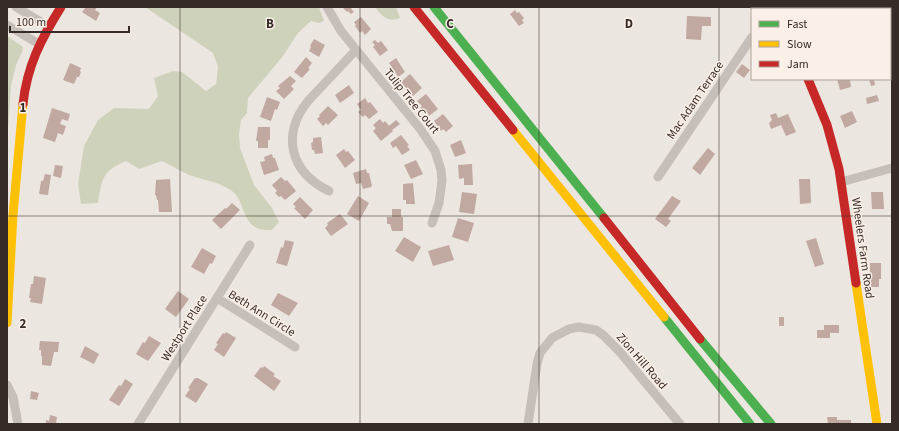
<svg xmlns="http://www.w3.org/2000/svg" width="899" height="431" font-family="'Source Sans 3',sans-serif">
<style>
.green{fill:#cfd2ba}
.building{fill:#c1a8a1}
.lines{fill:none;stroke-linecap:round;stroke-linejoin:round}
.street{stroke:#c6beb9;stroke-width:9}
.fast{stroke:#4caf50;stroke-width:9}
.slow{stroke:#ffc107;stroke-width:9}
.jam{stroke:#c62828;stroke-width:9}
.grid{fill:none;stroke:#372b27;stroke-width:1;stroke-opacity:0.55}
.labels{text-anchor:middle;stroke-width:3;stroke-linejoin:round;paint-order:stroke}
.street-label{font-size:12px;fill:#372b27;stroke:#faf0e7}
.grid-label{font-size:13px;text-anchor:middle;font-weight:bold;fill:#372b27;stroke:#faf0e7;stroke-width:3;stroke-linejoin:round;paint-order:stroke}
</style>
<rect width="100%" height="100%" fill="#ece6e0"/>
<g class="green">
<path d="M 145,7 L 319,7 L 324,21 L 319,23 L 311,21 L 298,33 L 283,56 L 248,98 L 247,113 L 241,120 L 239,134 L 240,148 L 254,185 L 272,208 L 279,222 L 272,230 C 268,230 261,230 257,228 C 242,221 245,202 232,191 C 220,182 203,180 189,175 C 180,171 171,165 162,161 L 139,169 L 126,161 C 102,171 102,179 98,203 L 81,204 L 78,184 L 84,146 L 98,120 L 114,108 L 149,109 L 158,96 L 154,78 L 173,71 L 182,72 L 206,91 L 216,84 L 218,67 L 213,53 Z"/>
<path d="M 375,7 L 396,7 L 400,18 C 389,23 381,16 375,7 Z"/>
<polygon points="7,36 23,47 22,52 16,65 11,86 7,144"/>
</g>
<g class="building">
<polygon points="86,7 97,7 95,10 100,13 96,21 82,12"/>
<polygon points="342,7 353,7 351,9 354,12 351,14 348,11 347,12"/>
<polygon points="515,10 517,13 519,12 524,18 522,20 524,23 519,26 510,14"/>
<polygon points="687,16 711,17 711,26 702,26 701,40 686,39"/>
<polygon points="361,17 371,29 365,35 362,31 360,33 355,26 356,25 354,22"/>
<polygon points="314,39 325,45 319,57 309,51 311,47 310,46"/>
<polygon points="375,40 378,43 381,41 388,50 380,56 373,47 375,45 372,42"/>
<polygon points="306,57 312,63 308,68 310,69 302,78 294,72"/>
<polygon points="396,58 405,72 398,77 395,72 393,74 390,68 392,67 389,63"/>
<polygon points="70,63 81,68 80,71 81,72 79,77 77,77 74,84 63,80"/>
<polygon points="742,64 750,70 744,78 736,72"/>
<polygon points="410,74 422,88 413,96 401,82"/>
<polygon points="290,76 296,81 291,86 294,89 284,99 276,91 280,88 278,86"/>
<polygon points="837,79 850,79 851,87 840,90"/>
<polygon points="869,79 874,79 875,85 871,86"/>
<polygon points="349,85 354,93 340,103 335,95"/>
<polygon points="426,94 438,109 429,116 427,112 425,114 420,108 422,106 417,101"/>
<polygon points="877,95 879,101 867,104 866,98"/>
<polygon points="267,97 280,102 277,110 275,109 271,121 260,117"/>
<polygon points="365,98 368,103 370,102 378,112 369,119 365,115 363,117 358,112 361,110 357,104"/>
<polygon points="328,106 338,115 328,125 326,123 323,126 317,119 320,116 319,115"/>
<polygon points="52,108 70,114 68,121 62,119 60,124 66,126 63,135 58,133 55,142 43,138"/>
<polygon points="852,111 857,122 845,128 840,116"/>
<polygon points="776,113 778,118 788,114 796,132 786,136 781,125 771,129 769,123 772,120 770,115"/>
<polygon points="443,114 453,126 446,132 443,129 441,131 434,121"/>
<polygon points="380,119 383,123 385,121 389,126 396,120 400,124 392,130 393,131 381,141 373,131 376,128 373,125"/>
<polygon points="258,127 270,127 270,140 268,140 268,148 258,148 258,141 256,141"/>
<polygon points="401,135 409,145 407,146 410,150 402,155 396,146 393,148 390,143"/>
<polygon points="321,137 323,153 315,154 314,150 312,150 311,143 313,142 313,138"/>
<polygon points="461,140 466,153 455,157 450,145"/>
<polygon points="708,148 715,154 700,175 692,168"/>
<polygon points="344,149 346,152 348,151 355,160 345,168 336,155"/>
<polygon points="272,154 273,158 275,158 279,170 264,175 260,162 265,161 264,157"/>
<polygon points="416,160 423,174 411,179 404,165"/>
<polygon points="472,164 473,185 464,185 464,178 459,179 458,165"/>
<polygon points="55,165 63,166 61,178 53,176"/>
<polygon points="366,169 367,173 369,173 372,186 371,187 363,189 361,183 356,184 353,173"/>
<polygon points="45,174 51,175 48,195 39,194 41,181 43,181"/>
<polygon points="281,177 285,181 287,180 296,191 285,200 281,196 279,197 275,193 277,191 272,185"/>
<polygon points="170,179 172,212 159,212 158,200 157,200 156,195 155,195 156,180"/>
<polygon points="799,179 810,179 811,203 800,204"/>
<polygon points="413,183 415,204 406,204 406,200 403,200 403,184"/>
<polygon points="462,192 477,194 474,214 459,212"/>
<polygon points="871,192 883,192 884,209 872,209"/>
<polygon points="358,196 369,203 359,221 347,214"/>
<polygon points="672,196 681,201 668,219 671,221 666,227 655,219"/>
<polygon points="300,197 313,210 305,219 294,208 296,207 293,204"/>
<polygon points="232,203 240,210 221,229 212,220 225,208 226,209"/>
<polygon points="392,209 401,209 401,217 403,217 403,231 392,231 390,224 387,224 387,217 392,217"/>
<polygon points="340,214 348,224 331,236 325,228 328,225 327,223"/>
<polygon points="458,218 474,223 468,242 452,237"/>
<polygon points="404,237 421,247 413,262 395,251"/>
<polygon points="816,238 824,264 815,267 806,241"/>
<polygon points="285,240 294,242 287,266 276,263 281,247 283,248"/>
<polygon points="449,245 454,260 433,266 428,251"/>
<polygon points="202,248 216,256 212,264 210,263 204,274 191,267"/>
<polygon points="870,263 881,263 881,279 879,279 879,287 870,287"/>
<polygon points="34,276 46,278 42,304 30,302 31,298 29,298 31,284 33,284"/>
<polygon points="178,291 189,299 176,317 165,309"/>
<polygon points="278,293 298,303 289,316 271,305"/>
<rect x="779" y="317" width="5" height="9"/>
<polygon points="824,325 839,325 839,333 830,333 830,338 817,338 817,330 824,330"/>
<polygon points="226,332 236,338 224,357 214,350 218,344 216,343 223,333 225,334"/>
<polygon points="149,336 161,343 148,361 136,354 143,342 145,343"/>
<polygon points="40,341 59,342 58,352 54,352 51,366 42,365 42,356 41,356 41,350 39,350"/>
<polygon points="85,346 99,354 94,364 80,357"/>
<polygon points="264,366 275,374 273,376 281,381 274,391 254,376 261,367 263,368"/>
<polygon points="195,378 198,378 208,384 196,403 185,396 190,389 188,388"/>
<polygon points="125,379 133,384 119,406 109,400 119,385 121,386"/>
<polygon points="31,391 39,393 37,400 30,399"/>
<polygon points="50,415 57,417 56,424 46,424 46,420 49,421"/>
<polygon points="827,417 837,417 837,420 851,420 851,424 828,424"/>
</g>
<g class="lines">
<g class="street">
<polyline points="16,7 49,27"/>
<polyline points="327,7 341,31 421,130 435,151 441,170 442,181 439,203 432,223"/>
<polyline points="7,25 39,44"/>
<polyline points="658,177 752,37"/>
<polyline points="841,182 892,168"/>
<path d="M 329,191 C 290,172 281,135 308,101 L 355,51"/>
<polyline points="217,298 295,347"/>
<polyline points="7,385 13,397 18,424"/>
<polyline points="138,424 250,245"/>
<polyline points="528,424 537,364 540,353 552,338 569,329 579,327 596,330 603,335 620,352 680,424"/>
</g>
<g class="fast">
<polyline points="434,7 604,218"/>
<polyline points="664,317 750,424"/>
<polyline points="700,339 771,424"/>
</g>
<g class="slow">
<polyline points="513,130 664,317"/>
<polyline points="856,283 877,424"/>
<polyline points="7,323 13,215 23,104"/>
</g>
<g class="jam">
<polyline points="414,7 513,130"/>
<polyline points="780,7 780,9"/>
<polyline points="808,79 827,125 839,169 856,283"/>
<path d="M 23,104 C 27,66 41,39 61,7"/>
<polyline points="604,218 700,339"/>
</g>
</g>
<path class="grid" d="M 180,7 L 180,424M 360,7 L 360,424M 539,7 L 539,424M 719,7 L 719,424M 7,216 L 892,216"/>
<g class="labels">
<g class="street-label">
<text transform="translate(695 100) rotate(-56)" y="4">Mac Adam Terrace</text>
<text transform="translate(412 101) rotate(51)" y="4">Tulip Tree Court</text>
<text transform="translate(863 248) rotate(82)" y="4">Wheelers Farm Road</text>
<text transform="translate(262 313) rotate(32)" y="4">Beth Ann Circle</text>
<text transform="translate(184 328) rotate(-58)" y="4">Westport Place</text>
<text transform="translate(642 361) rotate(49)" y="4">Zion Hill Road</text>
</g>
</g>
<g class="grid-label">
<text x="270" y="28">B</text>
<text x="450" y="28">C</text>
<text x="629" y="28">D</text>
<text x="23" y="112">1</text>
<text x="23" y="328">2</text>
</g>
<rect width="899" height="431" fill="none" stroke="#372b27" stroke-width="16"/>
<rect x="751" y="8" width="140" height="72" fill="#faf0e7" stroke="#aca19a"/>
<rect x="759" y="21" width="20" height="6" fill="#4caf50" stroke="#aca19a"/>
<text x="787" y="28" font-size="12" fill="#372b27">Fast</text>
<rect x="759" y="41" width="20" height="6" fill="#ffc107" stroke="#aca19a"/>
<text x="787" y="48" font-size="12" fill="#372b27">Slow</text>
<rect x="759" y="61" width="20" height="6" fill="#c62828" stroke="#aca19a"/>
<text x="787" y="68" font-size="12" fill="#372b27">Jam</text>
<path d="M10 26v6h119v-6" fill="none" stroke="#372b27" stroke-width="2"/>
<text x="16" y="26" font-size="12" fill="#372b27" stroke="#faf0e7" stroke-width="3" paint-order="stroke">100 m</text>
</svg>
